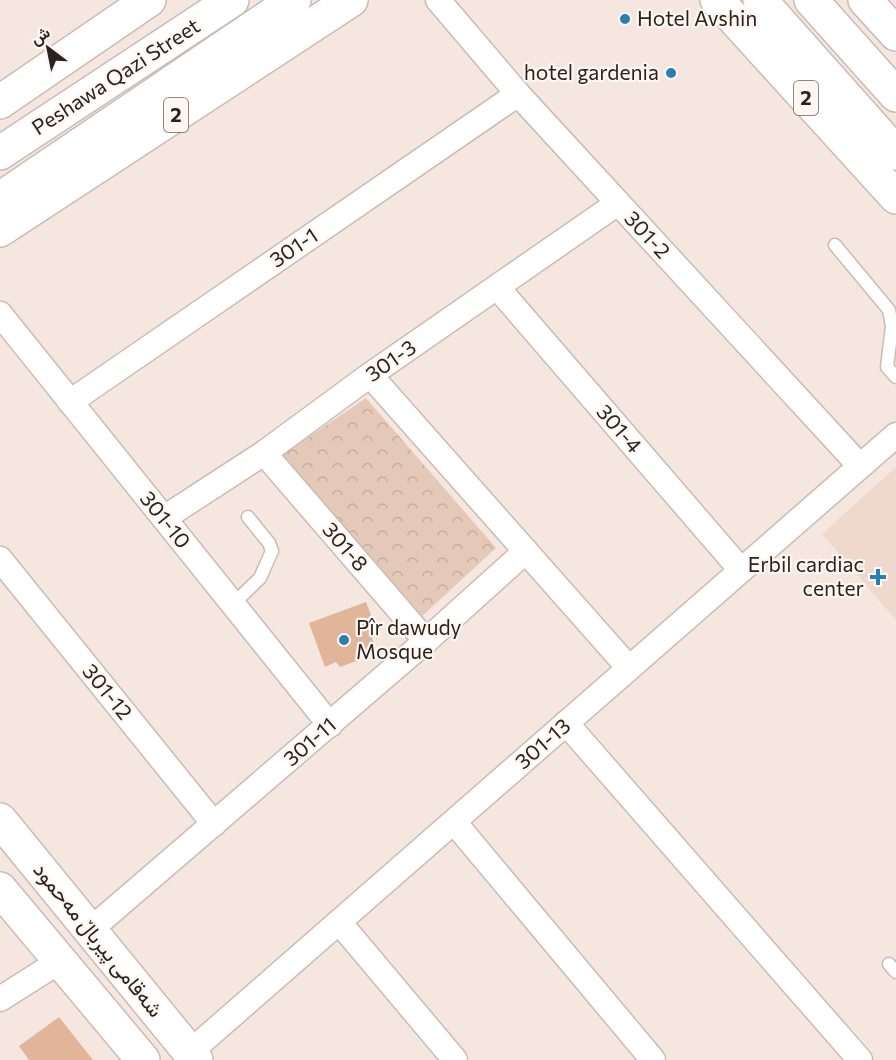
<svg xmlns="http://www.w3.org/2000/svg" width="896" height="1060" font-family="Commissioner,Vazirmatn,sans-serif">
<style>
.built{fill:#eed9cc}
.park{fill:url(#park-crowns)}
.building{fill:#e0b59a}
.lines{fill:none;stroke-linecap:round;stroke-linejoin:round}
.lane-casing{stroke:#c9bcb4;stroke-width:15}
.street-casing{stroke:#c9bcb4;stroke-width:27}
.secondary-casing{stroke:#c9bcb4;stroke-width:36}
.highway-casing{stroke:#c9bcb4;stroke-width:36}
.lane{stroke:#fff;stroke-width:12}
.street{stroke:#fff;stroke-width:24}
.secondary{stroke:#fff;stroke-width:33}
.highway{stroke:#fff;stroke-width:33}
.poi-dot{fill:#2980af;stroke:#fef6f1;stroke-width:2}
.labels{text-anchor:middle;stroke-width:4.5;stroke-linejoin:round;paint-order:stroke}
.shield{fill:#fef6f1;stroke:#68625f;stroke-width:1.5}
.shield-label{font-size:20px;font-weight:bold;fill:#282320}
.poi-label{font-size:21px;fill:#282320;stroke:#fef6f1;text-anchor:start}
.street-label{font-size:21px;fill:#282320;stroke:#fef6f1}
</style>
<defs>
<pattern id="park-crowns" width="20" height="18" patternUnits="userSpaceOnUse" patternTransform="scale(1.5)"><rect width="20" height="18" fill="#e4c9b9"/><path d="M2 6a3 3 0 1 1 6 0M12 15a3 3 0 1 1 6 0" fill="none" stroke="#c4ac9f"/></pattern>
</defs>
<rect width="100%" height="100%" fill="#f5e7df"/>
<polygon class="built" points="896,467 896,620 822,534"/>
<polygon class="park" points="366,398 496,548 421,617 282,455"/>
<g class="building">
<polygon points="366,602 371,615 366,623 376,648 359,654 359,660 340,667 336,662 325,667 309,623"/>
<polygon points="59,1017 93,1060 29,1060 19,1046"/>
</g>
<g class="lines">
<g class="lane-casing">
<g id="lane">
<polyline points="835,245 889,310 892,326 887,367 896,377"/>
<polyline points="233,604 260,578 272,551 269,543 248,517"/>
<polyline points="889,964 896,972"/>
</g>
</g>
<g class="street-casing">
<g id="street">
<polyline points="438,0 518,94 860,466"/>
<polyline points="497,287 741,570"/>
<polyline points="0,314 330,725"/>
<polyline points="370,375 629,668"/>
<polyline points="70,402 518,94"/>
<polyline points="264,453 426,641"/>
<polyline points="164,518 264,453 370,375 618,203"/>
<polyline points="0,559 214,824"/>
<polyline points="566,723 860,1060"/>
<polyline points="454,822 653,1060"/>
<polyline points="339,922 455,1060"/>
<polyline points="90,930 426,641 526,551"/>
<polyline points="0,999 60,961"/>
<polyline points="190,1052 896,435"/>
</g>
</g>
<g class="secondary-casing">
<g id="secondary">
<polyline points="0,820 196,1060"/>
<polyline points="0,889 143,1060"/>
</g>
</g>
<g class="highway-casing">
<g id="highway">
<polyline points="717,0 896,197"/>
<polyline points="760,0 896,153"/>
<polyline points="811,0 896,95"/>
<polyline points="865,0 896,34"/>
<polyline points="0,102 149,0"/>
<polyline points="0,153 232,0"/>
<polyline points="0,199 294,0"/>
<polyline points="0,230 351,0"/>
</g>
</g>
<use href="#lane" class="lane"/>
<use href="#street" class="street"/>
<use href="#secondary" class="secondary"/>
<use href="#highway" class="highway"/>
</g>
<g class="poi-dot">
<circle cx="625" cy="19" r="6"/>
<circle cx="671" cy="73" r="6"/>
<path d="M875 568h6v6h6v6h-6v6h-6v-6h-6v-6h6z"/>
<circle cx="344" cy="640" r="6"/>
</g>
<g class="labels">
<g class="shield">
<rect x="794" y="81" width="24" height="34" rx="4.5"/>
<rect x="164" y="98" width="24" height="34" rx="4.5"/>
</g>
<g class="shield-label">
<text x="806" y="105">2</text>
<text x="176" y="122">2</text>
</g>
<g class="poi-label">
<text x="637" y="26">Hotel Avshin</text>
<text x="659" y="80" text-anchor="end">hotel gardenia</text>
<text x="864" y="572" text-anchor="end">Erbil cardiac<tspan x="864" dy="24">center</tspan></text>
<text x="356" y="635">Pîr dawudy<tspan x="356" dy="24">Mosque</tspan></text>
</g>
<g class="street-label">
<text transform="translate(116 77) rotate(-33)" y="7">Peshawa Qazi Street</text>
<text transform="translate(647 235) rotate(47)" y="7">301-2</text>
<text transform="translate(294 248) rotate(-34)" y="7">301-1</text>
<text transform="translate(391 361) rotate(-35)" y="7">301-3</text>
<text transform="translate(619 429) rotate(49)" y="7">301-4</text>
<text transform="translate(165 520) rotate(51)" y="7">301-10</text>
<text transform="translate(345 547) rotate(49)" y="7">301-8</text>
<text transform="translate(107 692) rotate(51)" y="7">301-12</text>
<text transform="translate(310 742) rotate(-41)" y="7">301-11</text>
<text transform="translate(543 744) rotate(-41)" y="7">301-13</text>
<text transform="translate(98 940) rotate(51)" y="7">شەقامی پیرباڵ مەحمود</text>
</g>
</g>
<g transform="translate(48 48) rotate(328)" stroke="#fef6f1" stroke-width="4.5" paint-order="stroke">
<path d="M0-4.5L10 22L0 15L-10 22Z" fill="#282320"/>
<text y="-9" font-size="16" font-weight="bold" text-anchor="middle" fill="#282320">ش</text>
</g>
</svg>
